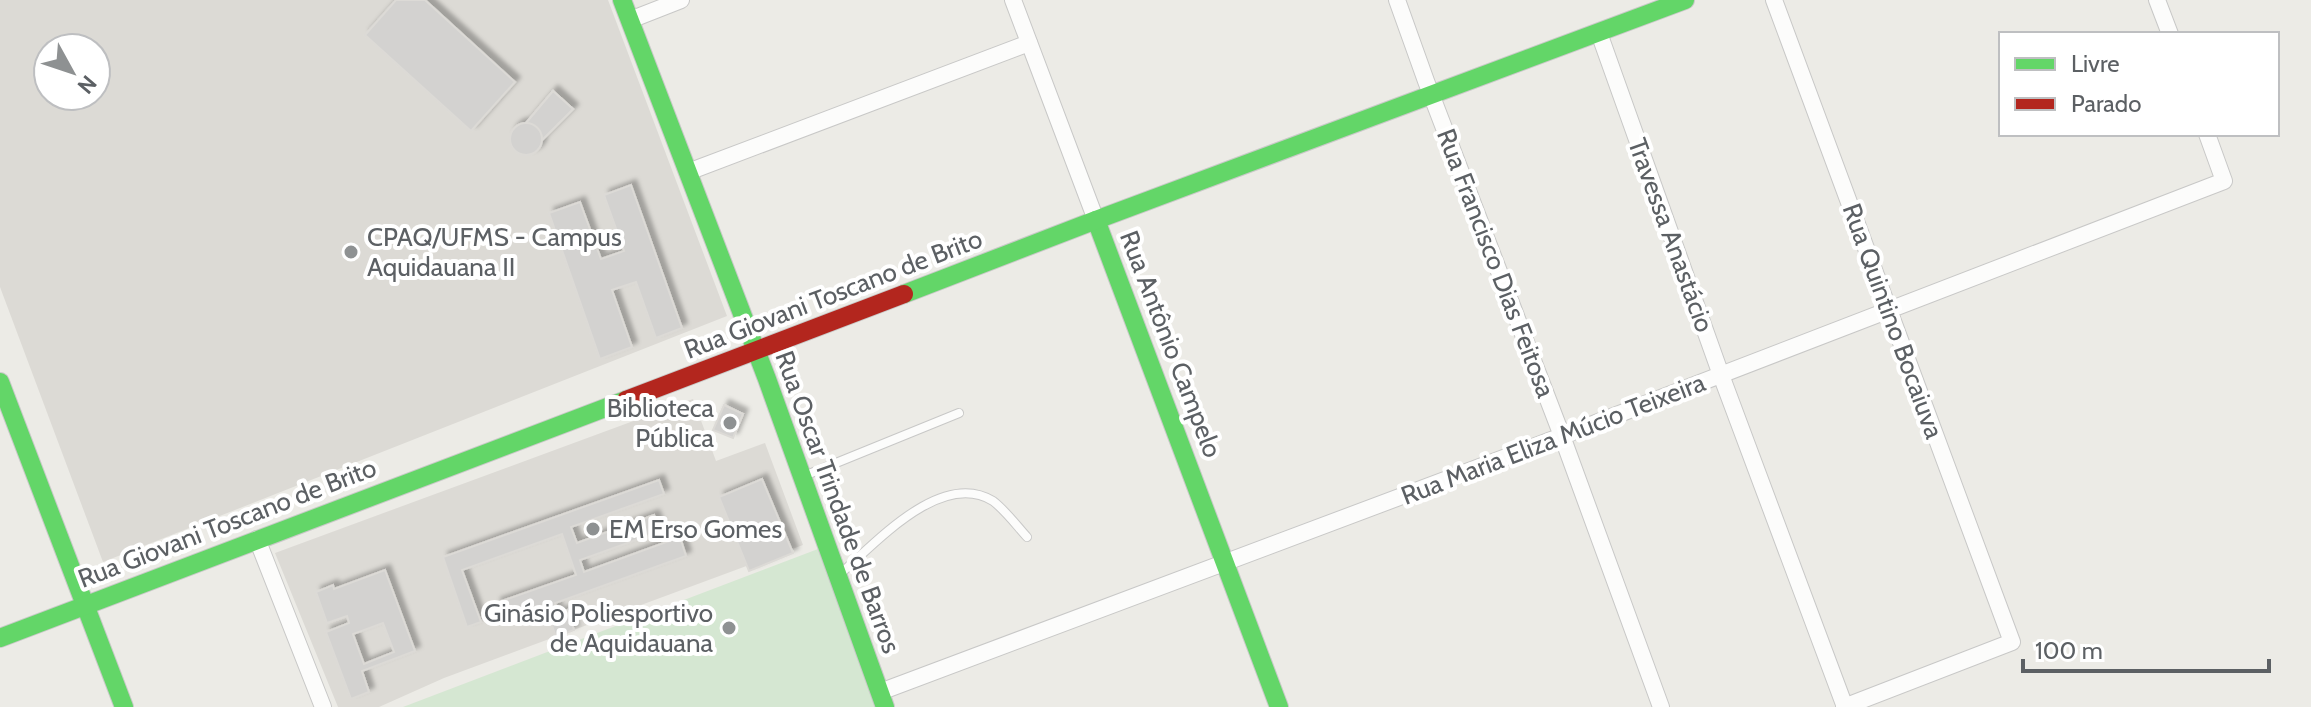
<svg xmlns="http://www.w3.org/2000/svg" width="2311" height="707" font-family="Cabin,sans-serif">
<style>
.education{fill:#dcdad5;fill-rule:evenodd}
.green{fill:#d5e7d2}
.building{fill:#d3d2d0;stroke:#dcdad6;stroke-width:2;fill-rule:evenodd;filter:url(#shadow)}
.lines{fill:none;stroke-linecap:round;stroke-linejoin:round}
.lane-casing{stroke:#c8c8c7;stroke-width:10}
.street-casing{stroke:#c8c8c7;stroke-width:18}
.fast-casing{stroke:#c9c9c8;stroke-width:20}
.jam-casing{stroke:#c9c9c8;stroke-width:20}
.lane{stroke:#fcfcfb;stroke-width:8}
.street{stroke:#fcfcfb;stroke-width:16}
.fast{stroke:#63d668;stroke-width:18}
.jam{stroke:#b3261e;stroke-width:18}
.poi-dot{fill:#8e9192;stroke:#fff;stroke-width:3}
.labels{text-anchor:middle;stroke-width:8;stroke-linejoin:round;paint-order:stroke}
.street-label{font-size:26px;fill:#5c6064;stroke:#fff}
.poi-label{font-size:26px;fill:#5c6064;stroke:#fff;text-anchor:start}
</style>
<defs>
<filter id="shadow"><feDropShadow dx="5" dy="-5" stdDeviation="2" flood-color="#0004"/></filter>
</defs>
<rect width="100%" height="100%" fill="#ecebe6"/>
<g class="education">
<path d="M 0,0 L 608,0 L 727,316 L 103,562 L 0,287 ZM 48,48 L 96,48 L 96,96 L 48,96 Z"/>
<polygon points="693,399 716,461 765,443 803,545 444,678 379,707 338,707 275,553"/>
</g>
<polygon class="green" points="818,549 877,707 403,707"/>
<g class="building">
<polygon points="396,0 425,0 515,82 471,131 365,35"/>
<polygon points="553,91 573,109 542,140 542,134 536,126 526,123"/>
<polygon points="553,91 573,109 542,140 526,123"/>
<circle cx="526" cy="139" r="16"/>
<polygon points="631,185 682,328 656,338 636,282 612,290 632,347 600,359 549,213 580,202 601,259 624,251 604,195"/>
<polygon points="724,405 743,414 733,438 713,430"/>
<polygon points="762,479 793,553 749,571 719,497"/>
<polygon points="659,480 664,494 571,527 577,543 654,515 661,531 580,560 584,572 680,537 686,556 555,603 558,613 567,610 574,630 556,637 549,617 554,615 551,606 503,623 496,603 576,575 562,534 462,570 481,622 467,627 443,557"/>
<path d="M 385,570 L 415,651 L 362,671 L 369,692 L 351,699 L 326,632 L 349,623 L 347,616 L 327,623 L 316,592 L 333,585 L 334,589 ZM 383,623 L 394,652 L 364,664 L 353,634 Z"/>
</g>
<g class="lines">
<g class="lane-casing">
<g id="lane">
<polyline points="804,476 959,413"/>
<path d="M 840,574 C 875,544 941,469 993,501 C 1005,510 1017,526 1027,537"/>
</g>
</g>
<g class="street-casing">
<g id="street">
<polyline points="1013,0 1096,220"/>
<polyline points="1397,0 1426,81 1562,436 1661,707"/>
<polyline points="1774,0 2012,642 1844,707"/>
<polyline points="2157,0 2170,34"/>
<polyline points="630,20 681,0"/>
<polyline points="1599,33 1721,375 1845,707"/>
<polyline points="688,172 1029,43"/>
<polyline points="257,539 323,707"/>
<polyline points="880,692 1562,436 2224,181 2207,134"/>
</g>
</g>
<g class="fast-casing">
<g id="fast">
<polyline points="622,0 767,379 885,707"/>
<polyline points="1096,220 1279,707"/>
<polyline points="904,294 1096,220 1685,0"/>
<polyline points="0,382 124,707"/>
<polyline points="0,638 626,400"/>
</g>
</g>
<g class="jam-casing">
<polyline id="jam" points="626,400 904,294"/>
</g>
<use href="#lane" class="lane"/>
<use href="#street" class="street"/>
<use href="#fast" class="fast"/>
<use href="#jam" class="jam"/>
</g>
<g class="poi-dot">
<circle cx="351" cy="252" r="8"/>
<circle cx="730" cy="423" r="8"/>
<circle cx="593" cy="529" r="8"/>
<circle cx="729" cy="628" r="8"/>
</g>
<g class="labels">
<g class="street-label">
<text transform="translate(1671 235) rotate(70)" y="9">Travessa Anastácio</text>
<text transform="translate(1496 263) rotate(69)" y="9">Rua Francisco Dias Feitosa</text>
<text transform="translate(833 294) rotate(-21)" y="9">Rua Giovani Toscano de Brito</text>
<text transform="translate(1893 321) rotate(70)" y="9">Rua Quintino Bocaiuva</text>
<text transform="translate(1171 344) rotate(69)" y="9">Rua Antônio Campelo</text>
<text transform="translate(1553 439) rotate(-21)" y="9">Rua Maria Eliza Múcio Teixeira</text>
<text transform="translate(838 502) rotate(70)" y="9">Rua Oscar Trindade de Barros</text>
<text transform="translate(227 523) rotate(-21)" y="9">Rua Giovani Toscano de Brito</text>
</g>
<g class="poi-label">
<text x="367" y="246">CPAQ/UFMS - Campus<tspan x="367" dy="30">Aquidauana II</tspan></text>
<text x="714" y="417" text-anchor="end">Biblioteca<tspan x="714" dy="30">Pública</tspan></text>
<text x="609" y="538">EM Erso Gomes</text>
<text x="713" y="622" text-anchor="end">Ginásio Poliesportivo<tspan x="713" dy="30">de Aquidauana</tspan></text>
</g>
</g>
<rect x="1999" y="32" width="280" height="104" fill="#ffffff" stroke="#bebfc1" stroke-width="2"/>
<rect x="2015" y="58" width="40" height="12" fill="#63d668" stroke="#bebfc1" stroke-width="2"/>
<text x="2071" y="72" font-size="24" fill="#5c6064">Livre</text>
<rect x="2015" y="98" width="40" height="12" fill="#b3261e" stroke="#bebfc1" stroke-width="2"/>
<text x="2071" y="112" font-size="24" fill="#5c6064">Parado</text>
<g transform="translate(72 72) rotate(130)"><circle r="38" fill="#ffffff" stroke="#bebfc1" stroke-width="2"/>
<path d="M0-6L14 30L0 20L-14 30Z" fill="#8e9192"/>
<text y="-12" font-size="22" font-weight="bold" text-anchor="middle" fill="#5c6064">N</text>
</g>
<path d="M2023 659v12h246v-12" fill="none" stroke="#5c6064" stroke-width="4"/>
<text x="2035" y="659" font-size="24" fill="#5c6064" stroke="#ffffff" stroke-width="6" paint-order="stroke">100 m</text>
</svg>
